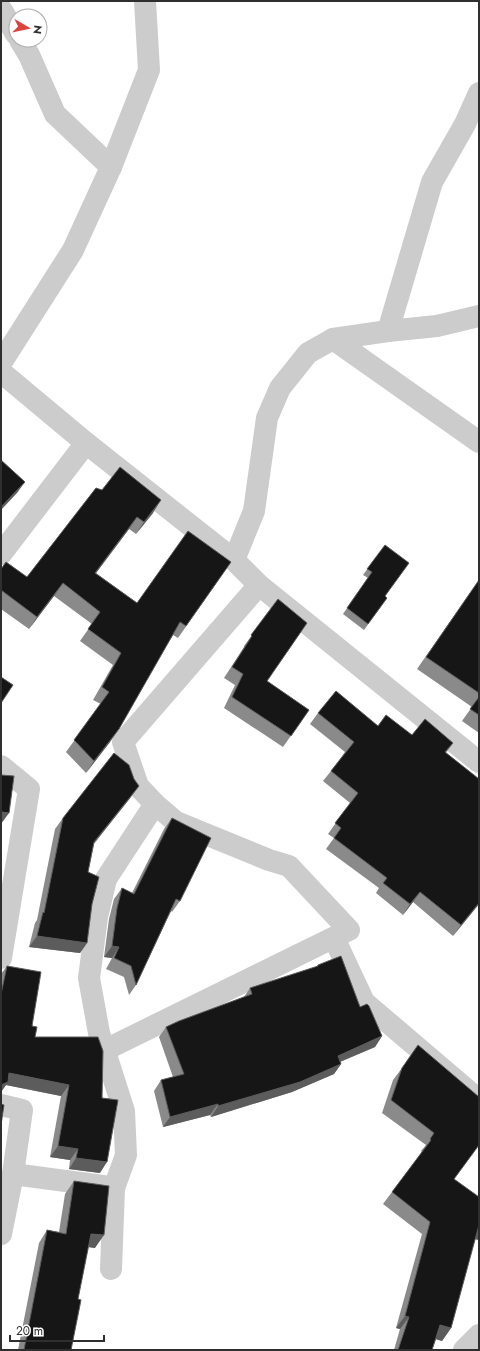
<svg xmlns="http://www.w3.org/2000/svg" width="480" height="1351" font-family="Jost,sans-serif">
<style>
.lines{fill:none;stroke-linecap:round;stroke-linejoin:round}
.minor{stroke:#ccc;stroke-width:22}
.wall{fill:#8a8a8a}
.shaded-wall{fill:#5c5c5c}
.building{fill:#161616;stroke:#5c5c5c}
</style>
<rect width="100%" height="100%" fill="#fff"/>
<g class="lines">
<g class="minor">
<polyline points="1,9 16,34"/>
<polyline points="20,40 29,55 55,114 111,167"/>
<polyline points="388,331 432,182 465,124 479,93"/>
<polyline points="333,339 479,442"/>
<polyline points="1,363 73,250 111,167 149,70 145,1"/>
<polyline points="1,372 86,443 234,560 259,585 479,762"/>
<polyline points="1,554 86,443"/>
<polyline points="234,560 254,511 267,418 280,388 308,353 333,339 388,331 437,326 479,316"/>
<polyline points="1,766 29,789 1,958"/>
<polyline points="334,938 364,1002 479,1100"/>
<polyline points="105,1050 349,930 289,866 269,860 176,822 155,804 138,786 123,742 259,585"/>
<polyline points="1,1105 22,1110 13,1174 1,1234"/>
<polyline points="13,1174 103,1186"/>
<polyline points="111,1269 114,1188 126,1155 124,1111 99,1033 89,978 97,917 106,879 155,804"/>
<polyline points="464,1350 479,1335"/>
</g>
</g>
<g class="wall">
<polygon points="96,488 153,513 136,534 129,529 96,573 137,603 231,562 178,638 173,635 110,742 86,773 66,752 101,704 93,700 113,665 80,641 92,624 54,596 29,629 1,609 1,569 27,577"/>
<polygon points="385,545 385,597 387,598 364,630 343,614 368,578 363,575"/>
<polygon points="479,580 479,733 462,721 472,707 417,669"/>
<polygon points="278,599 267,681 309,710 283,747 224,708 235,685 224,678 244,647 244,646"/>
<polygon points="318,713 378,726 412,735 453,743 446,753 479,904 453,936 413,902 403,915 376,893 379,888 326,849 334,838 328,834 350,803 323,781 331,771 345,752 310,724"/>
<polygon points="131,797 94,844 88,872 92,904 87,943 80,953 29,947 35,923 37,920 55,829 63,818"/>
<polygon points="172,818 180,901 172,912 171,911 136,985 129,995 124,977 106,969 112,958 104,957 109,919 114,899 122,888 132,893 164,829"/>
<polygon points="318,965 360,1007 382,1036 375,1047 340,1062 341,1064 334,1074 292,1092 211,1117 210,1115 163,1127 154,1091 161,1080 173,1077 159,1037 166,1027 244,997 250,988 316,967"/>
<polygon points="7,966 32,1026 35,1037 98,1037 100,1173 69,1169 70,1160 50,1157 61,1096 6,1085 1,1092 1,974"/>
<polygon points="402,1068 479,1097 454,1180 479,1240 475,1239 451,1328 442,1341 436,1339 432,1350 394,1350 400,1329 396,1328 422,1234 383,1204 422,1152 421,1151 426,1145 382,1113 393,1080"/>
<polygon points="74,1181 95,1248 88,1247 78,1299 71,1350 18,1350 39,1243 47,1230 59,1232 65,1194"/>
</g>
<g class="shaded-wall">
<polygon points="25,482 17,493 1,510 1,507"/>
<polygon points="161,500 153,513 136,534 144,522"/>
<polygon points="137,517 129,529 87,585 95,573"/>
<polygon points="63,583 54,596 29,629 37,617"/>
<polygon points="119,729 110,742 86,773 94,761"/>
<polygon points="139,786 131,797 86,853 94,842"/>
<polygon points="2,812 9,813 1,824 1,814"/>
<polygon points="420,892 413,902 403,915 410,904"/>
<polygon points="479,903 479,904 453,936 461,925"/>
<polygon points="37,936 87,943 80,953 29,947"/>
<polygon points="112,946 119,947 112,958 104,957"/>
<polygon points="382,1036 375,1047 330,1066 338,1056"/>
<polygon points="341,1064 334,1074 292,1092 211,1117 218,1106"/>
<polygon points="9,1073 69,1085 61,1096 6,1085 1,1092 1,1085"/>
<polygon points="218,1104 210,1115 163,1127 170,1117"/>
<polygon points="58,1146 78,1149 70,1160 50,1157"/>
<polygon points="76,1158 107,1162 100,1173 69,1169"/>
<polygon points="479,1225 479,1240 470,1238"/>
<polygon points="91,1234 104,1235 95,1248 82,1246"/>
<polygon points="405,1316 409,1317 400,1329 396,1328"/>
<polygon points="440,1325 451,1328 442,1341 432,1338"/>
</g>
<g class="building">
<polygon points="1,460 25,482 1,507"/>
<polygon points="120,467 161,500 144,522 137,517 95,573 137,603 188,531 231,562 186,626 180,622 119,729 94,761 74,740 109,692 102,687 121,653 88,629 100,612 63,583 37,617 1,590 1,569 6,562 27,577 96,488 102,490"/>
<polygon points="385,545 409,563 385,596 387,598 368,624 347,608 372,572 367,569"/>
<polygon points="479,580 479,693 426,657"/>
<polygon points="278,599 307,623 267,681 309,710 291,736 232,697 243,674 232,667 252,636 251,635"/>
<polygon points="1,677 13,685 1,703"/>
<polygon points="336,691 378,726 386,715 412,735 425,719 453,743 445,752 479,779 479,903 461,925 420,892 410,904 383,883 387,878 334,838 341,828 335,823 358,793 331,771 354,742 318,713"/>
<polygon points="479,697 479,715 470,709"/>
<polygon points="114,753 129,765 134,779 139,786 94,842 88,872 99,877 92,904 87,943 37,936 43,912 44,913 63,818"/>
<polygon points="1,775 14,776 9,813 2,812 1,816"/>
<polygon points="172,818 211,838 180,901 176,899 136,985 131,966 114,958 119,947 112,946 117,908 122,888 134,894"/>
<polygon points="341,956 360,1007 367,1004 369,1006 382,1036 338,1056 341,1064 300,1082 218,1106 218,1104 170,1117 161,1080 184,1074 166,1027 179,1021 252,994 250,988 318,966 318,965"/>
<polygon points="7,966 41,972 32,1026 37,1027 35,1037 98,1037 103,1051 102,1098 118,1100 107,1162 76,1158 78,1149 58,1146 69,1085 9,1073 8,1082 1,1085 1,994"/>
<polygon points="418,1045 479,1097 479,1145 454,1179 479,1197 479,1225 451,1328 440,1325 432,1350 398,1350 409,1317 405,1316 430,1222 392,1192 431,1140 430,1139 434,1133 391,1100 402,1068"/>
<polygon points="1,1104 4,1105 1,1125"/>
<polygon points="74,1181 109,1186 104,1235 91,1234 78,1299 81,1300 71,1350 24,1350 47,1230 66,1234"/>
</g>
<rect width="480" height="1351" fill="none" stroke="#2f2f2f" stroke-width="4"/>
<g transform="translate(28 28) rotate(99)"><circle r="19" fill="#ffffff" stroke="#acacac"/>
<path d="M0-3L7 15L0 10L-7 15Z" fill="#db443d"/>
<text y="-6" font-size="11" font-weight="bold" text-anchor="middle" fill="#2f2f2f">N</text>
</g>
<path d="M10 1335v6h94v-6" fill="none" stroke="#2f2f2f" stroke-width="2"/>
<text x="16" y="1335" font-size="12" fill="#2f2f2f" stroke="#ffffff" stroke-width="3" paint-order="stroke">20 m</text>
</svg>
